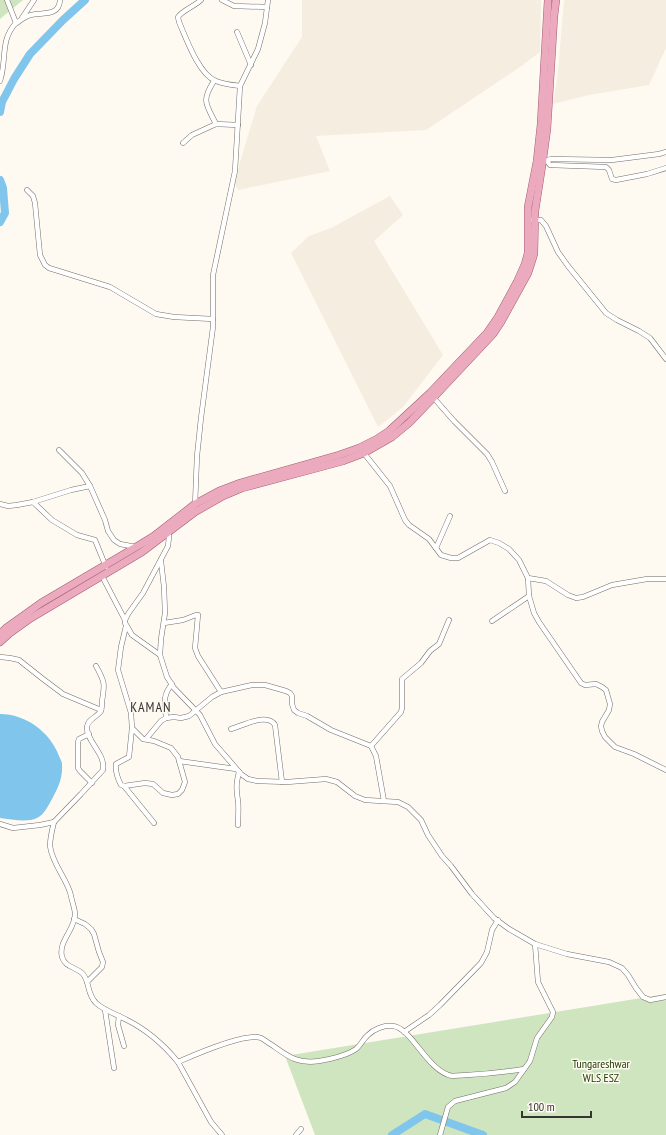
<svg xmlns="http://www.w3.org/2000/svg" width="666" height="1135" font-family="'PT Sans Narrow',sans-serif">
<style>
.built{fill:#f5eddf}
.green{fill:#cfe5c0}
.water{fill:#80c5eb}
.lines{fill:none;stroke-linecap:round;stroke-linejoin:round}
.river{stroke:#80c5eb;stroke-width:8}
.minor-casing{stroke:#726e68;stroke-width:5.5}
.primary-casing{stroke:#a45c71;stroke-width:8}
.minor{stroke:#fff;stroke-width:4.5}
.primary{stroke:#ecaabe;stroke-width:7}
.labels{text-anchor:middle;stroke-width:3;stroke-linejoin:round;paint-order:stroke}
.park-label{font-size:12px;fill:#213e00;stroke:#fefaf2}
.quarter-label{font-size:14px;letter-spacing:1px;fill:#373532;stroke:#fefaf2}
</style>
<rect width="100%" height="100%" fill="#fefaf2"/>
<g class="built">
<polygon points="302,0 541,0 540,52 520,67 426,130 316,136 330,171 238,190 234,182 257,106 302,37"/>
<polygon points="564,0 666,0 666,48 649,85 589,95 553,104 558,72"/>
<polygon points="390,196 403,215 374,241 443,355 403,407 378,427 291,253 309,236 331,228"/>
</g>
<g class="green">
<polygon points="0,0 23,0 0,19"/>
<polygon points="666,994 666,1135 315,1135 285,1056"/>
</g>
<path class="water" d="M 0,714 C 26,714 50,732 59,756 C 60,759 62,761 62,764 C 63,778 58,788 52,799 C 48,806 44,815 37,818 C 26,823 11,819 0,818 Z"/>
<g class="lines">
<g class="river">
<polyline points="0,112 2,102 14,79 30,54 63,20 85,0"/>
<polyline points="0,180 3,188 5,213 0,222"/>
<polyline points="392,1135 425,1114 483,1135"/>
</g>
<g class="minor-casing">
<g id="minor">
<polyline points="7,0 16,23"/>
<path d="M 201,0 C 195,6 183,10 178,17 L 179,22 C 186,38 199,75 216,81 C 223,84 232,85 240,86"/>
<polyline points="222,0 234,6 267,7"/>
<polyline points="22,18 34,0"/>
<polyline points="237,32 251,65"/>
<path d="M 0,81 C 7,60 0,41 15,24 C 20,21 25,16 31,15 C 42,12 59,17 60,0"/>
<path d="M 214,81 C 201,101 206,104 216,124"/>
<polyline points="183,143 192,135 216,124 238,125"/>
<polyline points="545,161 551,159 612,160 659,154 666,152"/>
<polyline points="547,161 550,165 606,167 609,170 612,179 616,180 647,174 666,168"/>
<polyline points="27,190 33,196 35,203 40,255 45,265 49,268 110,287 156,314 174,317 213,319"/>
<polyline points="532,220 541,220 546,226 558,252 568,266 606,313 617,320 639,331 650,338 666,359"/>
<polyline points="432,396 454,421 487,454 492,462 505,491"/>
<polyline points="59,450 82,473 90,486 105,520 108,531 114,540 120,544 136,547"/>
<polyline points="363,452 390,486 405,520 409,525 429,539 441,555 451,558 458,558 490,540 499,543 509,549 519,560 528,578 529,596 534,613 539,622 581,683 585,685 596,684 602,687 606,690 610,704 609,710 602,722 601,726 602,731 605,737 615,747 634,754 666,770"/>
<polyline points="33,502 52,520 77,535 95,540 106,567"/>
<polyline points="0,504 8,506 17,505 33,502 71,490 90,486"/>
<polyline points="195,505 197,456 201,418 213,327 213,275 235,171 240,86 258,49 265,23 268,0"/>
<polyline points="168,530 169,537 168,546 143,593 128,614 125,620 125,623 132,635 160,655 167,677 174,688 200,715 215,744 241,774 248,779 257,781 287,782 326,779 337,782 355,796 365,800 398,802 408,807 421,820 428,835 442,856 451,866 472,894 494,918 509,929 535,944 567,954 609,962 622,968 628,975 636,988 643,997 650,1000 666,997"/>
<polyline points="436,548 450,516"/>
<polyline points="102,576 125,620"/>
<polyline points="528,578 546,581 568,595 576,598 583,597 612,585 647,579 666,579"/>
<polyline points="492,621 529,596"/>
<polyline points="164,623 183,620 196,615 198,615 195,648 198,656 221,692"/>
<path d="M 126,626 L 121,647 L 118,670 L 131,713 L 132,728 L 129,757 L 116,764 C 115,771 118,779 121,785 L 124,786 L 145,783 L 153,784 L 163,793 L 172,795 L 178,794 L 182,790 L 185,782 L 178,757 L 171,748 L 154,741 L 143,739 L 132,728"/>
<polyline points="160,655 161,639 165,613 164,587 161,561"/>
<polyline points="0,657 10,658 19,660 43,679 63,694 101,710"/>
<path d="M 166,718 C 165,704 162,696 172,684"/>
<path d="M 231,729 C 242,726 267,712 275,725 L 282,782"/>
<polyline points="89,734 79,739 78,742 78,768 80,771 92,783"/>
<polyline points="146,739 161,721 166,718 174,717 181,718 189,716 212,697 221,692 252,685 265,685 286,691 290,693 292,696 292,704 294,710 298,713 307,716 331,730 371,746 376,756 384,801"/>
<polyline points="371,746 401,712 402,708 402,679 421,663 430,651 439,644 449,620"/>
<polyline points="179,761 236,769"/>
<polyline points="124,786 154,823"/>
<path d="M 54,822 C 52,830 50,838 50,846 C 52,864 68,880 71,896 C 72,902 75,909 75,914 C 75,930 58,941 62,957 C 65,967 75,967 82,973 C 90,980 86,993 96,1003 C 105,1011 116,1014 127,1020 C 147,1030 164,1045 178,1062 L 211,1122 L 222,1135"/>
<path d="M 0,824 L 13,828 L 40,825 L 54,822 L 81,794 L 103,770 C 106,754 86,741 87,727 C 87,720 97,717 101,711 C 102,708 102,704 102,701 C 105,684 105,682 96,666"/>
<path d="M 238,825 C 238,817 239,809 238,801 C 236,788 236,784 239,772"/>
<polyline points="74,919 85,924 91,929 94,934 99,952 103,962 102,967 87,982"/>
<polyline points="105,1010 114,1068"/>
<polyline points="119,1016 118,1025 124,1046"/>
<polyline points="404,1032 429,1015 440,1005 481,963 487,952 492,930 498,920"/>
<path d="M 178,1062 C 194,1055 246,1032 261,1038 C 265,1040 268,1043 272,1045 C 289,1057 297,1064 319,1061 C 331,1059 346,1056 356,1049 C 361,1045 363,1039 368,1035 C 374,1029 384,1025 393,1026 C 412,1028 427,1071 452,1076 C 456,1076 462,1075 467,1075 C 486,1074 505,1072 524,1069"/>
<polyline points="296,1135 301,1129"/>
<polyline points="440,1135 448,1107 455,1101 506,1088 515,1082 530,1061 537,1038 552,1017 553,1012 538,982 535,944"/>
</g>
</g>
<g class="primary-casing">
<g id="primary">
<polyline points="0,634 6,628 41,603 136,547 154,536 195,504 219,491 240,483 339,455 359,448 377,439 389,431 430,393 487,333 498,317 517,282 525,264 528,253 528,207 537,161 541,124 548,0"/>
<polyline points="0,642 10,633 31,618 142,552 195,512 223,496 242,488 343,461 364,453 392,437 409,423 433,398 493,334 501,322 528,273 534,254 535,211 542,166 547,129 554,16 556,0"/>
</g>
</g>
<use href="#minor" class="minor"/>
<use href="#primary" class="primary"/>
</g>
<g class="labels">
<g class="park-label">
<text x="601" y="1068">Tungareshwar<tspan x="601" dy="14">WLS ESZ</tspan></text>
</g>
<g class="quarter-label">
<text x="151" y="712">KAMAN</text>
</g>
</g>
<path d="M522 1111v6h69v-6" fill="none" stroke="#373532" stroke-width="2"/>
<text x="528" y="1111" font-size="12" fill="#373532" stroke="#fefaf2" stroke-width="3" paint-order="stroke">100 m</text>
</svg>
